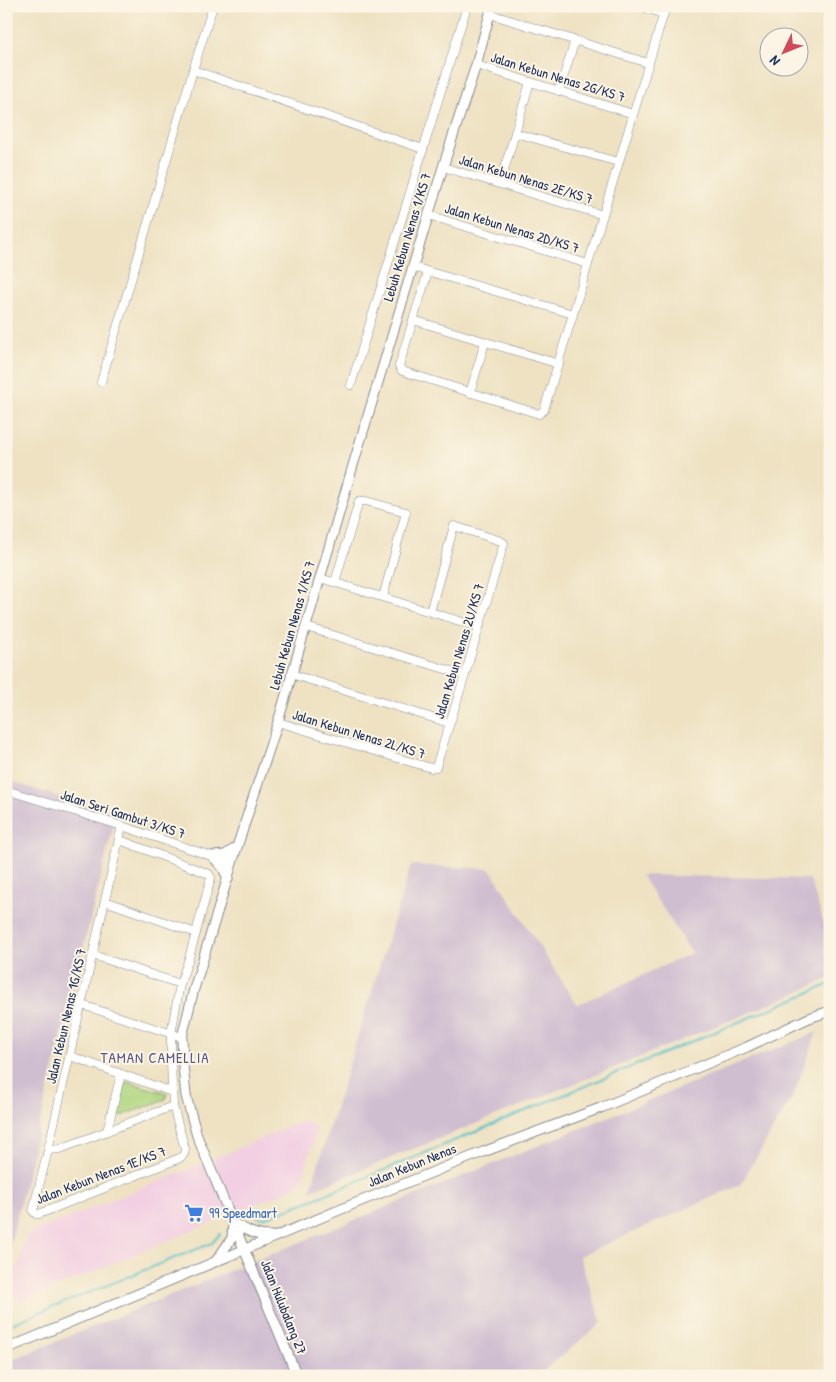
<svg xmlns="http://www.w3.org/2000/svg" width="836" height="1382" font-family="'Patrick Hand',sans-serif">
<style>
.built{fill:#f2cfe2}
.industrial{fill:#cfbdd0}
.green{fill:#afd57f;stroke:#65826e}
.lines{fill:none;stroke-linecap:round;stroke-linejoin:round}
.stream{stroke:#4fbdc6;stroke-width:2}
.minor-casing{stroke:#848890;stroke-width:9}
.tertiary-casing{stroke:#848890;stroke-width:11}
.minor{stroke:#fff;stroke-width:8}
.tertiary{stroke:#fff;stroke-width:9}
.labels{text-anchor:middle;stroke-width:4;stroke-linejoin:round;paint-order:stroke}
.street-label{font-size:14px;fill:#1b2f5e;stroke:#fcf5e5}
.shop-label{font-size:14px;fill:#366cbe;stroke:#fcf5e5;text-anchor:start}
.neighbourhood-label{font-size:15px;letter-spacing:1px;fill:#575789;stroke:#fcf5e5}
</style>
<rect width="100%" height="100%" fill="#fcf5e5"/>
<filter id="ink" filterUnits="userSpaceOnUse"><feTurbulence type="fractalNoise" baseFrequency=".02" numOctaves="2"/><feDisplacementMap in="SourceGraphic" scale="10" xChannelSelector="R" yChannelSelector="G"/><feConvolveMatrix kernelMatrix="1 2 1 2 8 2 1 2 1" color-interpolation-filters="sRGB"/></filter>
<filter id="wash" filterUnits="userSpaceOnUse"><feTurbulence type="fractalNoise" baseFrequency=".0096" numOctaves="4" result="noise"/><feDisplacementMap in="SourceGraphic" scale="20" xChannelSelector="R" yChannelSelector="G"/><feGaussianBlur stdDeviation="1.12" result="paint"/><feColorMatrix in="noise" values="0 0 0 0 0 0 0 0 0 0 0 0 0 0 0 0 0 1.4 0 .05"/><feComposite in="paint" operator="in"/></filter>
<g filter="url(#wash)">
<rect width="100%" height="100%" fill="#eee2c2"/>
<polygon class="built" points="302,1121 312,1123 316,1130 304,1175 298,1183 290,1190 23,1301 19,1301 15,1296 12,1289 25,1239 28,1234 204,1163"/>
<g class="industrial">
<polygon points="6,780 116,815 6,1261"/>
<polygon points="411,865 490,869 577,1005 692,953 641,875 810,879 830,943 830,978 778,1001 310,1191"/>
<polygon points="817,1032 794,1094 740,1185 579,1256 602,1323 537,1376 6,1376 6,1362"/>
</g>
<polygon class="green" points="126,1082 167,1093 166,1099 116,1118"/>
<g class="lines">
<g class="stream">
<polyline points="257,1217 264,1218 312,1200 830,984"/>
<polyline points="6,1326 212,1243 220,1234"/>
</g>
</g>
</g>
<g filter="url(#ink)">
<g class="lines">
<g class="minor-casing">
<g id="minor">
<polyline points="638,6 664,14"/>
<polyline points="490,14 648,63"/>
<polyline points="476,65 633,114"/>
<polyline points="193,70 423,149"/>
<polyline points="559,91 575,40"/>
<polyline points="515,133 618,162"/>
<polyline points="443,167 603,215"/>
<polyline points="500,184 530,82"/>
<polyline points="428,215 588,264"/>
<polyline points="413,267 573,314"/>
<polyline points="428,272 399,366 402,371 539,414 544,410 666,6"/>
<polyline points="413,320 559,364"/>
<polyline points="101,382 193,70 213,6"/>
<polyline points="351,385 467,6"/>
<polyline points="470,393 485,342"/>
<polyline points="320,578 479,627"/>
<polyline points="335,582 359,501 366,501 406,512 383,597"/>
<polyline points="306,627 465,675"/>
<polyline points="291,674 449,723"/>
<polyline points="278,722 431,768 436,767 465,675 504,543 501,541 454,526 430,612"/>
<polyline points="6,790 122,826 232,863"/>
<polyline points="120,840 209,874 211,878 189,958 180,984 171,1034 171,1062 173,1106 185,1149 184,1154 180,1158 39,1214 36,1214 33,1211 48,1150 122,826"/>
<polyline points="105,901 196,933"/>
<polyline points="93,955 180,984"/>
<polyline points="82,1005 182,1037"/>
<polyline points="70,1056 172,1092"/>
<polyline points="107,1131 121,1074"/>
<polyline points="48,1150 60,1149 173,1106"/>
</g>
</g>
<g class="tertiary-casing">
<g id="tertiary">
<polyline points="212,856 223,868 228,879"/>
<polyline points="212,856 225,855 237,847"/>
<path d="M 233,1223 C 246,1230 257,1237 272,1236"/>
<polyline points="216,1261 232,1238 233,1224"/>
<polyline points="6,1349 356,1203 483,1152 603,1107 747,1047 809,1018 830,1011"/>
<polyline points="297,1376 197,1136 186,1096 183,1065 182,1037 194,989 237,847 278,722 354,462 443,167 476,65 492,6"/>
</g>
</g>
<use href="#minor" class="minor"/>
<use href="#tertiary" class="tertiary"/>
</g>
</g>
<defs>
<g id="supermarket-bare" transform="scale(1.5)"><path d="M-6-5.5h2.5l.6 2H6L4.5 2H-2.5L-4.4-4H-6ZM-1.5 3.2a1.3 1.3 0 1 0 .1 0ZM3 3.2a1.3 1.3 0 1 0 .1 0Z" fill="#3f7fe0" stroke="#fcf5e5" stroke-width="2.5" paint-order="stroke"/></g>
</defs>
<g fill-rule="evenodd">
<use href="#supermarket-bare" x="194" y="1213"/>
</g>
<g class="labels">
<g class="street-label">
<text transform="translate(558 77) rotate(17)" y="5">Jalan Kebun Nenas 2G/KS 7</text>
<text transform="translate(526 179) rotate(17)" y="5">Jalan Kebun Nenas 2E/KS 7</text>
<text transform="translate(512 228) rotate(17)" y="5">Jalan Kebun Nenas 2D/KS 7</text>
<text transform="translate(407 237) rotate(-73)" y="5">Lebuh Kebun Nenas 1/KS 7</text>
<text transform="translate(292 625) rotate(-74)" y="5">Lebuh Kebun Nenas 1/KS 7</text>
<text transform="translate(459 651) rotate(-73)" y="5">Jalan Kebun Nenas 2U/KS 7</text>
<text transform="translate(359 734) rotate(17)" y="5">Jalan Kebun Nenas 2L/KS 7</text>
<text transform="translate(123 814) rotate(18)" y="5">Jalan Seri Gambut 3/KS 7</text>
<text transform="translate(66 1016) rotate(-77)" y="5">Jalan Kebun Nenas 1G/KS 7</text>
<text transform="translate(412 1165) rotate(-22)" y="5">Jalan Kebun Nenas</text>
<text transform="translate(101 1175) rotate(-21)" y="5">Jalan Kebun Nenas 1E/KS 7</text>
<text transform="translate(284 1307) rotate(68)" y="5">Jalan Hulubalang 27</text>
</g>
<g class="shop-label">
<text x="209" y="1218">99 Speedmart</text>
</g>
<g class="neighbourhood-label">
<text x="155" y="1063">TAMAN CAMELLIA</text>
</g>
</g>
<rect width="836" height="1382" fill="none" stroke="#fcf5e5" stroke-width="25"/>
<g transform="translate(784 52) rotate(227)"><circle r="24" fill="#fcf5e5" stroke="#a2a6af"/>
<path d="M0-4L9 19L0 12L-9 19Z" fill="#d1495b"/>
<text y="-8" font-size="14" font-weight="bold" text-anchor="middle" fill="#1b2f5e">N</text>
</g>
</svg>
